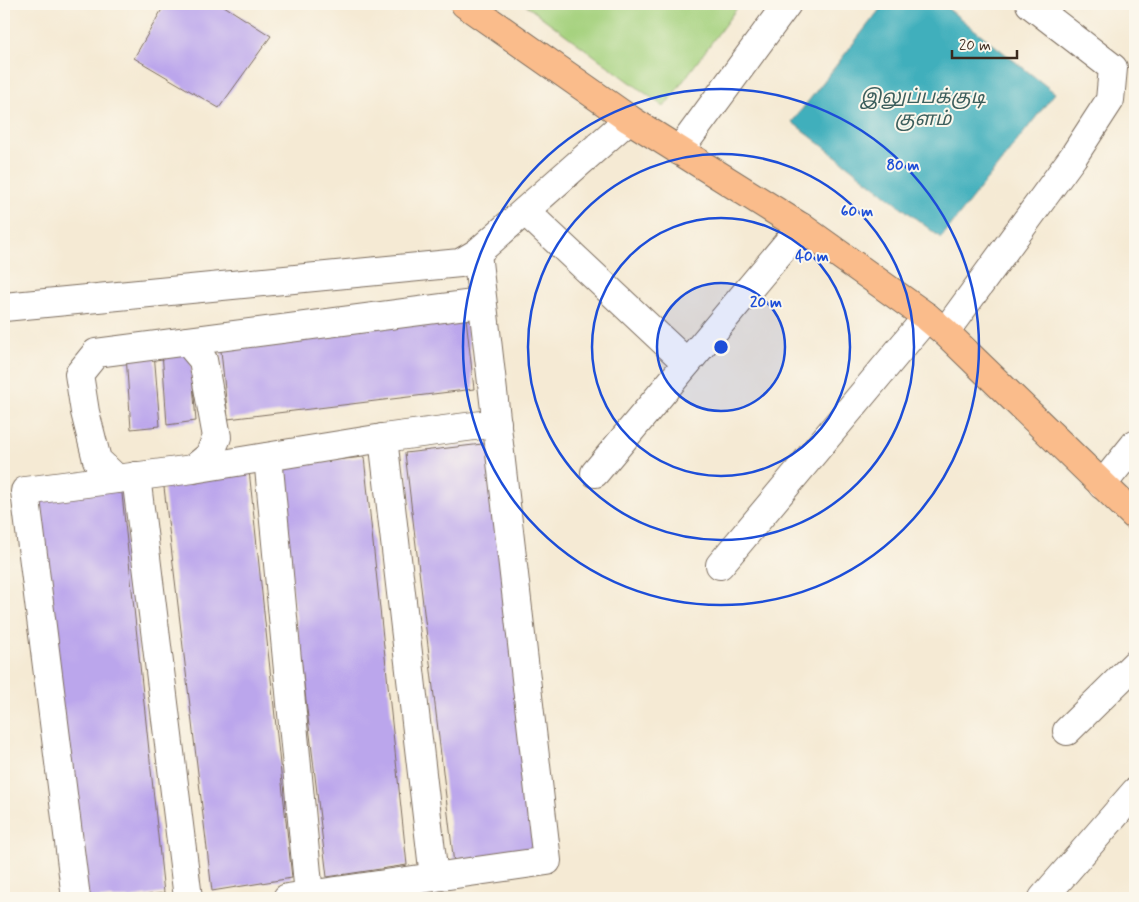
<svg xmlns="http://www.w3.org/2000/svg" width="1139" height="902" font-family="Mynerve,'Noto Sans Tamil',sans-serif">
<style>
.green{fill:#a6d27f;stroke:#707e4e}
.water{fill:#40afbc;stroke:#3e6c6d}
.building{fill:#bba6ec}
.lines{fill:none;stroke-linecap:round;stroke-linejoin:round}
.minor-casing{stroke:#7c6d5e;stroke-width:30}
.major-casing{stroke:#7c6d5e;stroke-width:30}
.minor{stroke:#fff;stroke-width:28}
.major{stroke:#fabc8b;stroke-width:28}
.ring{fill:none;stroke:#1d4ed8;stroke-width:2.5}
.labels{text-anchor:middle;stroke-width:4;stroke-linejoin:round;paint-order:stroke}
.water-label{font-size:19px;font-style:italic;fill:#3d5f5d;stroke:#fbf7ec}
.centre{fill:#1d4ed8;stroke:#fbf7ec;stroke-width:2.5}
.ring-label{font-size:15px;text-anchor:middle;font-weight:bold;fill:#1d4ed8;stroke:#fbf7ec;stroke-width:4;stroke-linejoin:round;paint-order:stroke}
</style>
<rect width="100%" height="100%" fill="#fbf7ec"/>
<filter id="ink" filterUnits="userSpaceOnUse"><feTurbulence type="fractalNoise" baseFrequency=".02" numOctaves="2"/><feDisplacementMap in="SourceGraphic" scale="10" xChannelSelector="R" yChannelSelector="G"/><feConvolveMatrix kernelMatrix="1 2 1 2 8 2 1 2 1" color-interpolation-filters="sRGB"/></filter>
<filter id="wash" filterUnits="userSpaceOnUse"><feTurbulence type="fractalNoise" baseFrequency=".0096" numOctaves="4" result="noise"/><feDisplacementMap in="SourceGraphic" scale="20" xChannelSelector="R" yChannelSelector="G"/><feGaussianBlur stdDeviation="1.12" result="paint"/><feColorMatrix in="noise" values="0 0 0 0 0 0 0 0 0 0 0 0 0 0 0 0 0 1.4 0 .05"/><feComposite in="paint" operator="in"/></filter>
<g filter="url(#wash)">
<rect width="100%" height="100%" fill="#f5ead4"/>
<polygon class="green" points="524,4 740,4 664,107"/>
<polygon class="water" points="884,4 942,4 1055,93 941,238 792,122"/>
<g id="blocks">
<g class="building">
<polygon points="165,4 221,4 271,36 219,108 134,58"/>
<polygon points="465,309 474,389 228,419 220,341"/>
<polygon points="190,348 196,421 167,425 162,351"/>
<polygon points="154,352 160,426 131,429 126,355"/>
<polygon points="491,443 534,851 454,864 405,453"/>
<polygon points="364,457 407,865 327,877 278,466"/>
<polygon points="249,470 292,878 212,891 163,479"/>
<polygon points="121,485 164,893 129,898 83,898 36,494"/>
</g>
</g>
</g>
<g filter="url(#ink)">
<use href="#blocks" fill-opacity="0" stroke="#7c6d5e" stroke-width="1"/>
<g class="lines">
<g class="minor-casing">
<g id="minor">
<polyline points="679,151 787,4"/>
<polyline points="525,211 687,363"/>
<polyline points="4,307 460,263 477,253 629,119"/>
<polyline points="945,332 1073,157 1110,100 1113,68 1030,4"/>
<polyline points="187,341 203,360 217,437 209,456 193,469"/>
<polyline points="383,438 434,877"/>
<polyline points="268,457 309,895"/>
<polyline points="595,473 801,227"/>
<polyline points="136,476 188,898"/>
<polyline points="117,479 97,460 85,412 79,374 96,353 481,303"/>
<polyline points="1102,485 1135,444"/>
<polyline points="720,565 927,317"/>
<polyline points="1067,731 1135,664"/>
<polyline points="76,898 25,491 193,469 383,438 497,423"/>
<polyline points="287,898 547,861 477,253"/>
<polyline points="1043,898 1135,792"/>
</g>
</g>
<g class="major-casing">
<polyline id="major" points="465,4 629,119 801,227 927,317 945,332 1135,516"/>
</g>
<use href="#minor" class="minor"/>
<use href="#major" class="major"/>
</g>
</g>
<circle cx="721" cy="347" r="64" fill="#1d4ed8" fill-opacity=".12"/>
<g class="ring">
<circle cx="721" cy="347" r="64"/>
<circle cx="721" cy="347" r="129"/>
<circle cx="721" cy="347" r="193"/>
<circle cx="721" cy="347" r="258"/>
</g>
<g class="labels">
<g class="water-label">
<text x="923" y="103">இலுப்பக்குடி<tspan x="923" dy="22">குளம்</tspan></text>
</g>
</g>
<circle cx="721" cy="347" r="8" class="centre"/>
<g class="ring-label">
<text x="903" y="170">80 m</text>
<text x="857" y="216">60 m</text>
<text x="812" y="261">40 m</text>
<text x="766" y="307">20 m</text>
</g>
<rect width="1139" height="902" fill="none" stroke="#fbf7ec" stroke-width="20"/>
<path d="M952 50v8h65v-8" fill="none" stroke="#3b2a1e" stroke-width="2.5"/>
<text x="959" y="50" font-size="15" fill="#3b2a1e" stroke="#fbf7ec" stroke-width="4" paint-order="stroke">20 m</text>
</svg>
